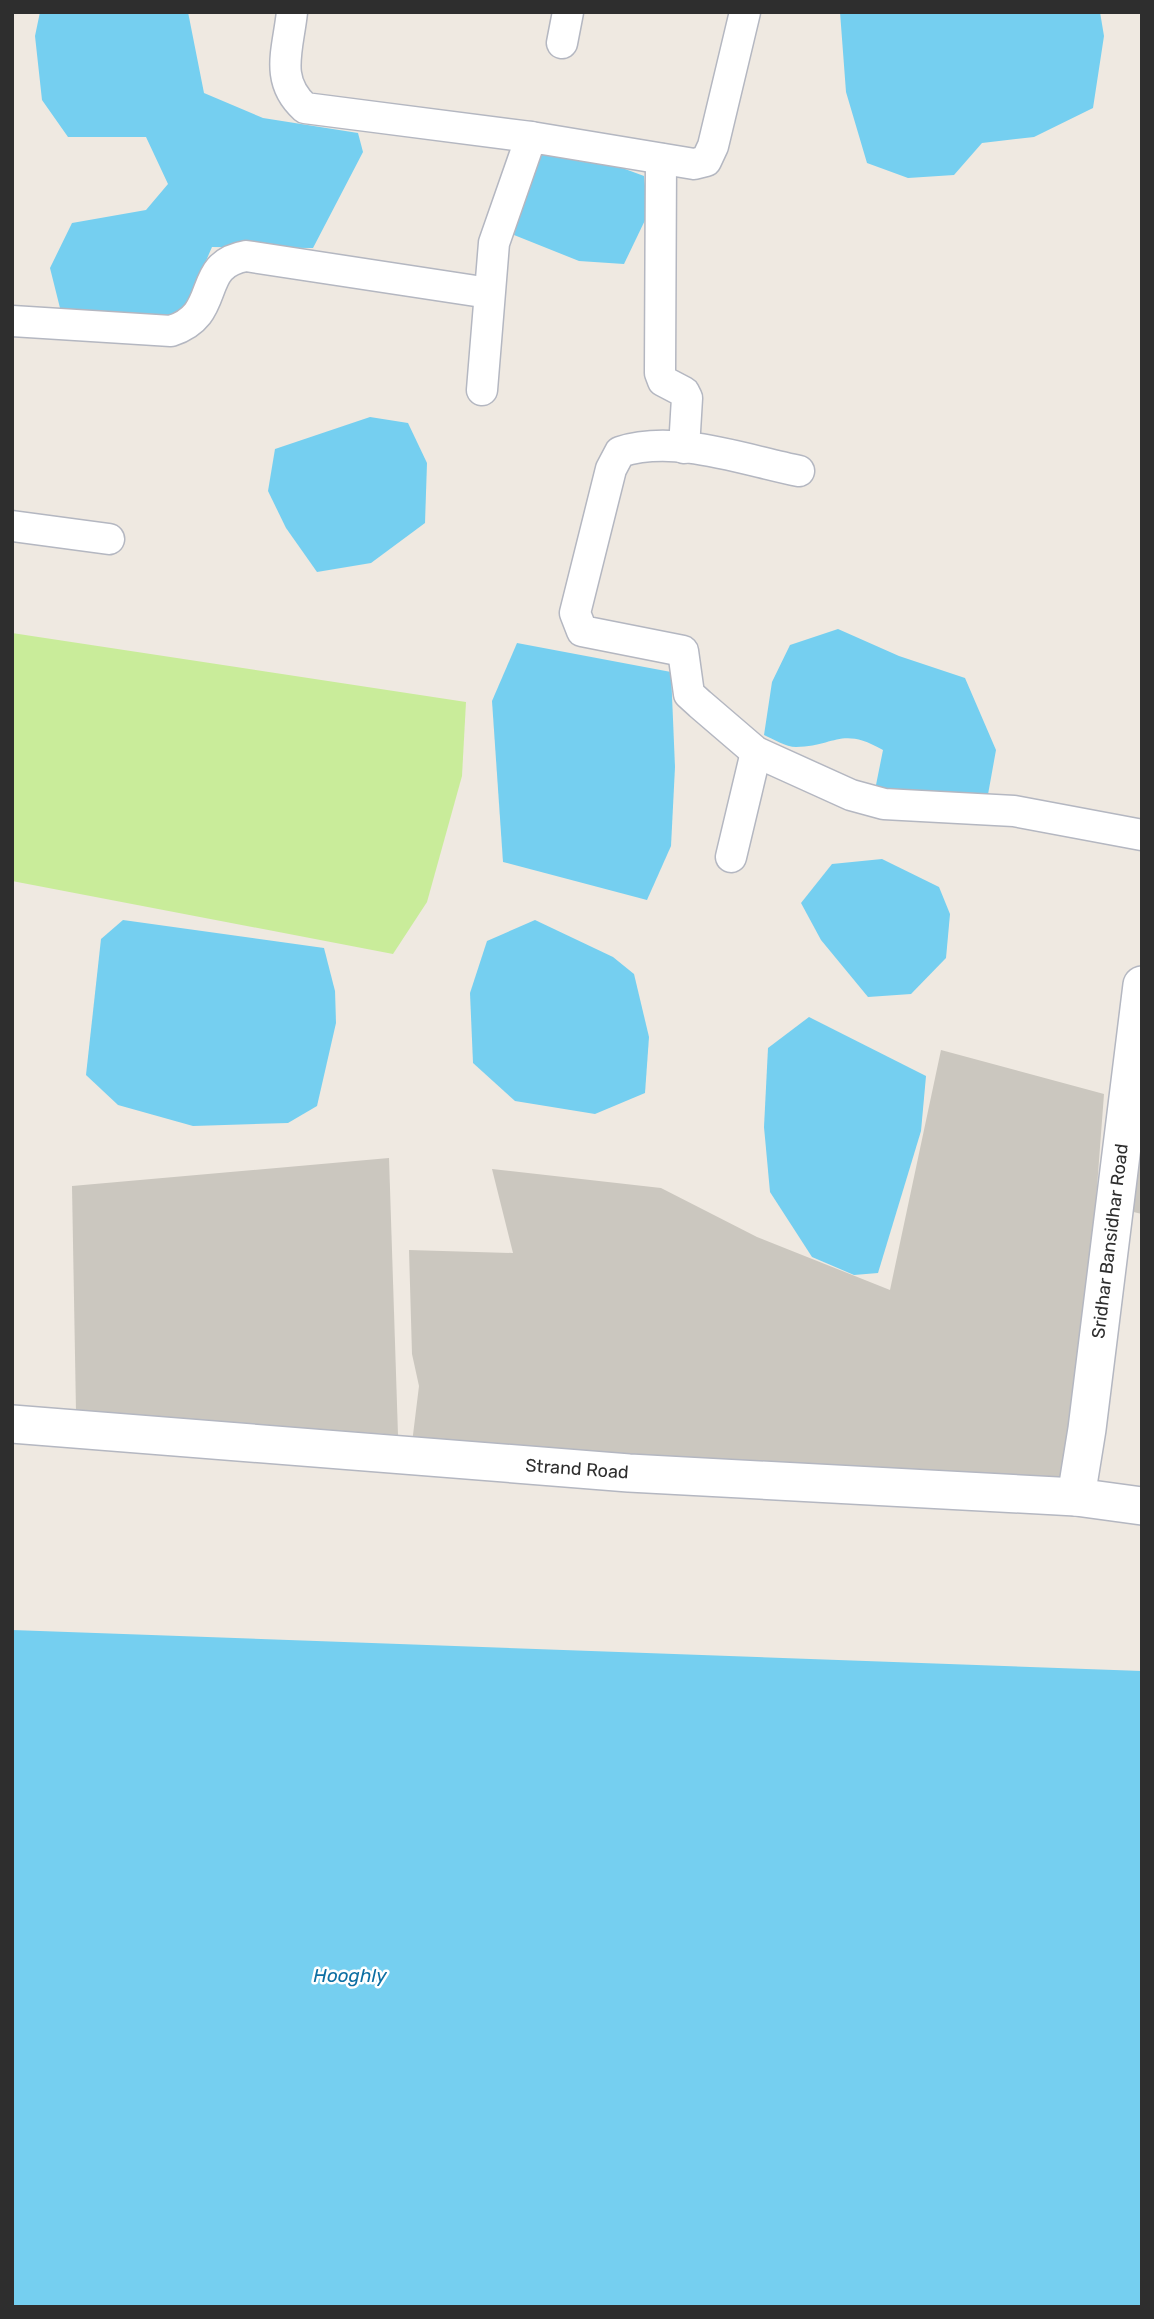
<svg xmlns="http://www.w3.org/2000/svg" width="1154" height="2319" font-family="Rubik,sans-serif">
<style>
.pitch{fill:#c9ec9a}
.water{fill:#75cff0}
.building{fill:#cbc7bf}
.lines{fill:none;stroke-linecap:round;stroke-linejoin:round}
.minor-casing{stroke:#b4b7c1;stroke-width:33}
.tertiary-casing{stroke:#b4b7c1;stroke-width:40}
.minor{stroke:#fff;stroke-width:30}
.tertiary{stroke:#fff;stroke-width:37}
.labels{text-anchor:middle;stroke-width:5;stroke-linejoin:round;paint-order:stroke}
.street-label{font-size:18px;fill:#2e2e2e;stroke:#fff}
.water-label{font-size:19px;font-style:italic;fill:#0d6fa3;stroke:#fff}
</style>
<rect width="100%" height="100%" fill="#efe9e1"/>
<polygon class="pitch" points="12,633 466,702 462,776 427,902 393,954 12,881"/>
<g class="water">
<polygon points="40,12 188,12 204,93 263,118 358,133 363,152 313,248 212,247 180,321 60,308 50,268 72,223 146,210 168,184 146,137 68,137 42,100 35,36"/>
<polygon points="840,12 1100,12 1104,36 1093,108 1034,137 982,143 954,175 908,178 867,163 846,92"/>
<polygon points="537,154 606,162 644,176 648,214 624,264 579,261 514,235 523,182"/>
<polygon points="370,417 408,423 427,463 425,523 371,563 317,572 286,528 268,491 275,449"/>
<path d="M 838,629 L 899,656 L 965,678 L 996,750 L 987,800 L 935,805 L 888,820 L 872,805 L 883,750 C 841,726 836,746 796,747 C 786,747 773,739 764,735 L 772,682 L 790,645 Z"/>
<polygon points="517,643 671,672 675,767 671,846 647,900 503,862 492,701"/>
<polygon points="882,859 939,887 950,914 946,958 911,994 868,997 821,940 801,903 832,864"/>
<polygon points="123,920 324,948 335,991 336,1023 317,1106 288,1123 193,1126 118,1105 86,1075 101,939"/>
<polygon points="535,920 613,957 634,974 649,1037 645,1093 595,1114 515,1101 473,1063 470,993 487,941"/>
<polygon points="809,1017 926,1076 921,1131 878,1273 854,1275 812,1257 770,1192 764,1127 768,1048"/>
<polygon points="12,1630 1142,1671 1142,2307 12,2307"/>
</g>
<g class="building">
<polygon points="941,1050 1104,1094 1079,1427 1062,1485 412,1443 419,1386 412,1354 409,1250 513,1253 492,1169 661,1188 757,1237 890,1290"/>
<polygon points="1142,1074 1142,1214 1125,1210"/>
<polygon points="389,1158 398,1435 76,1411 72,1186"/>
</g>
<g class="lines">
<g class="minor-casing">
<g id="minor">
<path d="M 292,12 C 288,50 274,80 305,108 L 531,137"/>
<polyline points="562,43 568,12"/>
<polyline points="661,159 660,373 663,381 684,392 687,398 684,448"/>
<path d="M 12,321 L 171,331 C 224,314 194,265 246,256 L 489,293"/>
<polyline points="482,390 494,243 531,137 694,164 706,161 713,146 745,12"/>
<path d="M 799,471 C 744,460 675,434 620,452 L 611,469 L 575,613 L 582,631 L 683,651 L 689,694 L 700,704 L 756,752 L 851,795 L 884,804 L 1014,811 L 1142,835"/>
<polyline points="12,526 109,539"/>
<polyline points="731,857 756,752"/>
</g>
</g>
<g class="tertiary-casing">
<g id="tertiary">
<polyline points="12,1424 629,1473 1076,1497 1142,1506"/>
<polyline points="1076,1497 1087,1429 1142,985"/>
</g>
</g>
<use href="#minor" class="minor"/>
<use href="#tertiary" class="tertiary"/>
</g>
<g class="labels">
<g class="street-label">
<text transform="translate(1110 1241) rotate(-83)" y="6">Sridhar Bansidhar Road</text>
<text transform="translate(577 1469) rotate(4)" y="6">Strand Road</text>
</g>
<g class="water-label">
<text x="350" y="1982">Hooghly</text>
</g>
</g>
<rect width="1154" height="2319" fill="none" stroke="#2e2e2e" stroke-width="28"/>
</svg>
